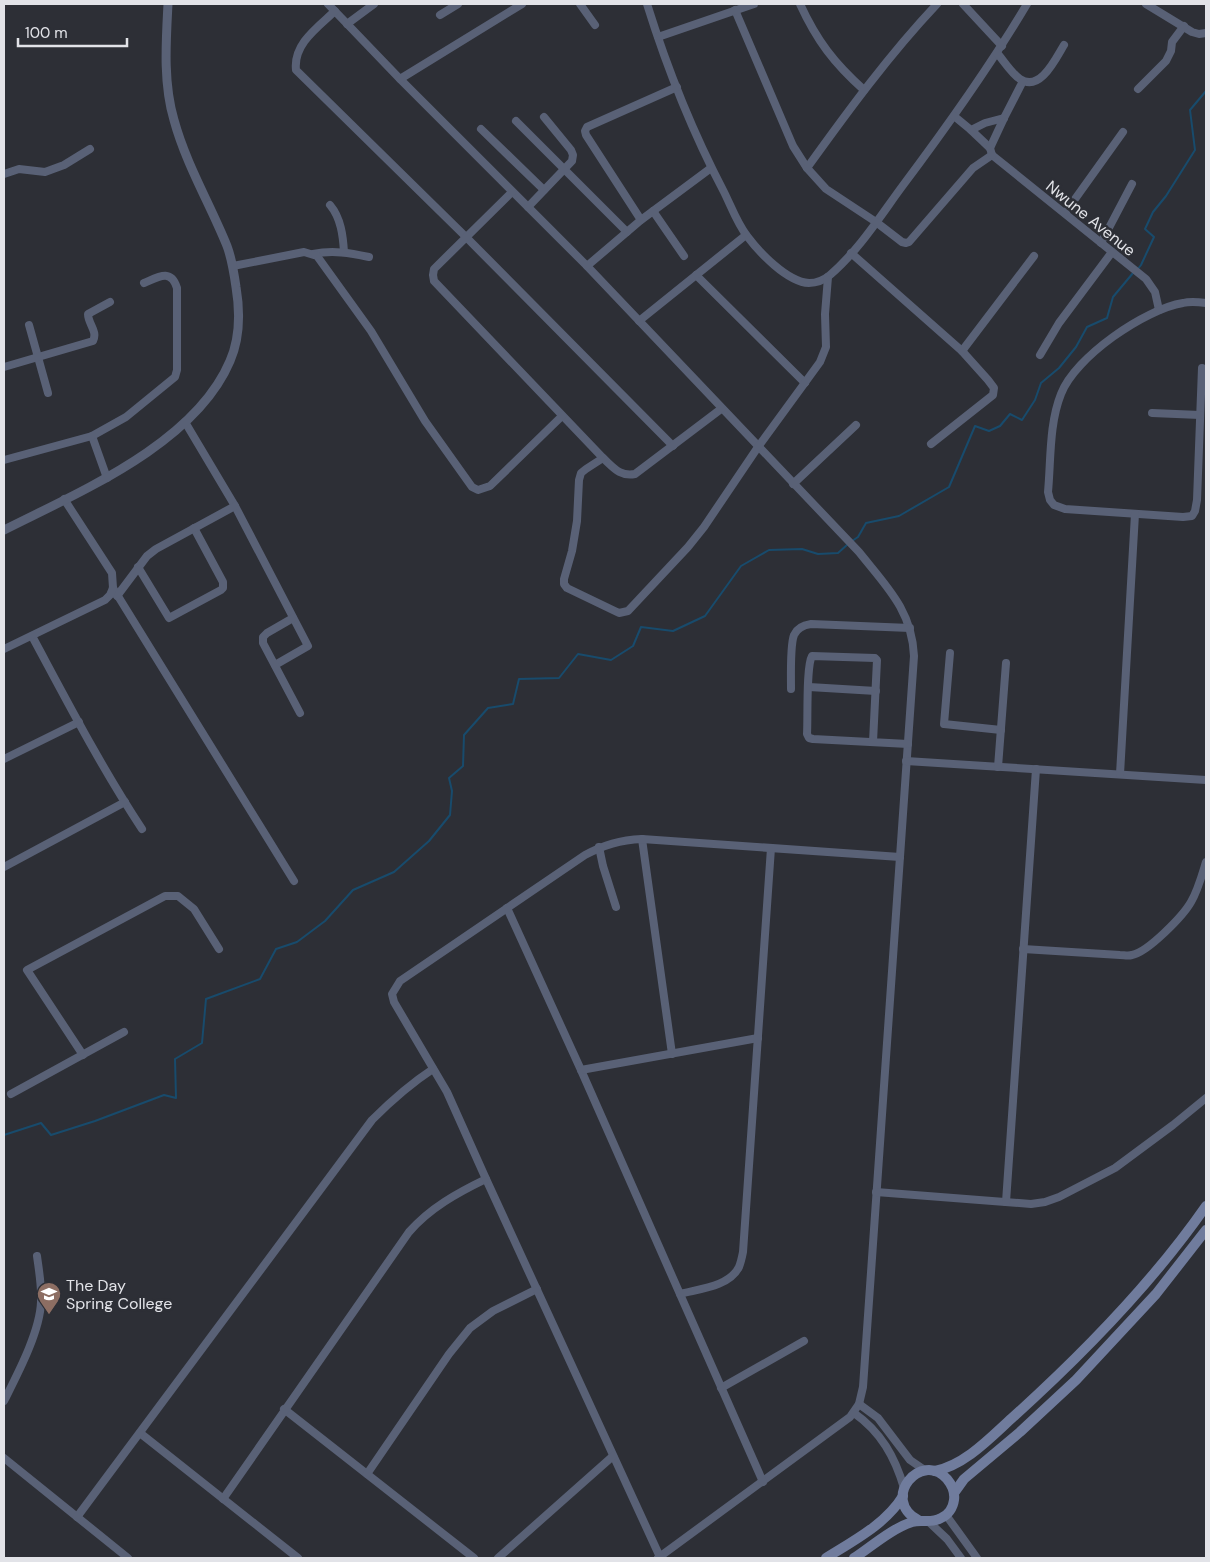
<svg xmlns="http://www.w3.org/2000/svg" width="1210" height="1562" font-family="'DM Sans',sans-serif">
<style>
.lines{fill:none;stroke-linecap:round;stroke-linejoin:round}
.stream{stroke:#184b6c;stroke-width:2}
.minor{stroke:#596176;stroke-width:8}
.tertiary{stroke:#596176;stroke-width:9}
.secondary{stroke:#707c9d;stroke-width:10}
.labels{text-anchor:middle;stroke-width:5;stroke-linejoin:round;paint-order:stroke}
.street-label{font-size:16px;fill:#e2e3e8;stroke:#2d2f36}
.poi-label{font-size:16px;fill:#e2e3e8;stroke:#2d2f36;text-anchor:start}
</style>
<rect width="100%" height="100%" fill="#2d2f36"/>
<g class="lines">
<g class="stream">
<polyline points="1137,270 1141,265 1154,237 1145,229 1153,212 1166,196 1195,150 1190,110 1206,91"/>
<polyline points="852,541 858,537 866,523 899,516 949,487 975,426 989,431 1000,426 1010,414 1022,420 1035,400 1041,383 1059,368 1076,347 1087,327 1107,318 1113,297 1133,273"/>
<polyline points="4,1135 41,1123 51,1135 95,1121 164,1095 176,1098 175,1059 202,1043 206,999 260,979 276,949 297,942 325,921 353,890 394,872 429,841 450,815 452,791 449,778 463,766 464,735 488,708 513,704 519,679 559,678 578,654 611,660 633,646 641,627 673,631 705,616 741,566 769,550 802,549 818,554 838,553 848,544"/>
</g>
<g class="minor">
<path d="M 328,4 L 400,79 L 587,266 L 859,552 C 886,586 912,610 914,656 L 863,1387 L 859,1404 L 850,1417 L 658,1558"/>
<polyline points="580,4 595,25"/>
<path d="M 647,4 C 667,68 693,133 724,192 C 731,206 737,223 747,236 C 759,252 787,282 809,283 C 816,283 824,280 830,275 C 858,251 879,218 901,188 C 946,128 989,68 1027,4"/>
<path d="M 800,4 C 817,41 834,63 864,90"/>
<polyline points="963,4 1002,46"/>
<polyline points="1146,4 1192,32 1199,34 1206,33"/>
<polyline points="735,10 793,146 807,168 826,189 876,222 902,242 906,243 909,242 973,168 992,155"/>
<path d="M 335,11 C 318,27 293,44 296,70 L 466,237 L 673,446"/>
<polyline points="440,15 458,4"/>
<polyline points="347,24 374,4"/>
<polyline points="658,37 754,4"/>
<path d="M 997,53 C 1004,61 1011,73 1020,79 C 1040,93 1056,58 1064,45"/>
<polyline points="400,79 522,4"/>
<polyline points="1138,89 1166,61 1171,51 1172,42 1184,26"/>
<polyline points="954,116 971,130 985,123 1004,118"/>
<polyline points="516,121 627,232"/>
<polyline points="481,129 544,190"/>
<polyline points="971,130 990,148"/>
<polyline points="992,155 1146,279 1155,292 1159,310"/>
<polyline points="992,155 990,148 1004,118 1023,81"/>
<path d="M 807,168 C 848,111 889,55 937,4"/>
<polyline points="4,174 19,169 45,172 64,165 90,149"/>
<path d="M 512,192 L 434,269 L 433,275 L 434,281 L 603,458 C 613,467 620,477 635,474 L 721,409"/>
<path d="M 330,205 C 341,218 343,236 344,252"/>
<polyline points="528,207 572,161 573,155 571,150 544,117"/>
<polyline points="653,211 684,256"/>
<polyline points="1065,213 1123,132"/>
<polyline points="641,220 586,135 585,131 587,127 677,87"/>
<polyline points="1101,243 1132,184"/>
<polyline points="851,253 962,351 988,380 994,388 993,395 931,444"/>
<path d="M 313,254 C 333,250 350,253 369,257"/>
<polyline points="233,266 304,252 317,256 371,331 425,421 472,487 478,490 490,486 562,416"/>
<polyline points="587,266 641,220 711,168"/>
<polyline points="696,275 805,383"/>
<polyline points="639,321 746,235"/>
<polyline points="29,325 48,393"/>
<polyline points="962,351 1034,256"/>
<polyline points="1040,355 1059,323 1112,252"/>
<path d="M 4,367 L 93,341 C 98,331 88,324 88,314 L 110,302"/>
<path d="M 1202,368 L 1197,500 L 1195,511 L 1192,516 L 1183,517 L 1065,509 L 1054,505 L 1050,500 L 1048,492 C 1051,460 1049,424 1061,394 C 1075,357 1145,309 1183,303 C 1190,301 1199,302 1206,303"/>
<polyline points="1152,413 1200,415"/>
<polyline points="185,422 235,506 308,646 275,665"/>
<polyline points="92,436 107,478"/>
<polyline points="603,458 586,469 581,473 579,480 577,521 572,551 564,579 564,584 567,588 619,613 628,611 688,547 704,527 758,447 820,362 826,347 825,314 828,277"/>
<path d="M 4,460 L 92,436 L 126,417 L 175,377 L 177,370 L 177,288 C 171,268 158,277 144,283"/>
<polyline points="793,484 856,425"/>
<polyline points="138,567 169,618 221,590 223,588 223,582 194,528"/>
<polyline points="113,588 294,881"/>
<polyline points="117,596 147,556 156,549 235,506"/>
<polyline points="293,618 267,633 263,637 263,643 300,713"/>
<path d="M 32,636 C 67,701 101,767 142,829"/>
<polyline points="4,649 105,600 110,595 113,588 112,573 64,499"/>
<polyline points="950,653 944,724 1001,730"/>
<polyline points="809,687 876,691"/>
<path d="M 791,689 C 791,676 790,645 794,635 C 797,628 804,625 811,624 L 910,628"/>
<path d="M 873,742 L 877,660 L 875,658 L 812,656 C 806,666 808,719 807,734 L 809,738 L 813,739 L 908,744"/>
<polyline points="4,759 79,722"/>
<polyline points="906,761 1206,780"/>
<polyline points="998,767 1006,663"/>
<polyline points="1120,774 1135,514"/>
<polyline points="642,839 672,1054"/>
<polyline points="599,847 603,866 616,907"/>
<polyline points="4,867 125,802"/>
<polyline points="507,908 581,1070 763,1482"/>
<path d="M 1023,949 L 1120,955 C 1124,955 1128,956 1132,955 C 1148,952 1183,916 1191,902 C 1198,890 1202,875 1206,862"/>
<polyline points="83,1055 27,970 165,896 178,896 194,909 219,949"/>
<polyline points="581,1070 758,1038"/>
<polyline points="11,1094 124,1032"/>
<polyline points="876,1192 1031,1204 1045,1202 1059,1197 1115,1168 1173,1125 1206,1098"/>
<polyline points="1006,1202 1036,769"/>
<path d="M 680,1294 C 698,1289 729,1287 739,1267 C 741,1262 742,1257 743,1252 L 771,848"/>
<polyline points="721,1388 804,1341"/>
<path d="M 4,1401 C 17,1375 40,1332 41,1302 C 42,1287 39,1271 37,1256"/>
<polyline points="859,1404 878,1418 910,1460 926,1471"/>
<polyline points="284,1409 474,1558"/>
<path d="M 854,1413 C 881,1432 895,1457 904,1488"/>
<polyline points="140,1433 298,1558"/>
<polyline points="4,1458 128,1558"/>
<polyline points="367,1474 449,1354 470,1328 493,1311 537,1289"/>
<path d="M 223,1499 L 409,1232 C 430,1208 457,1193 486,1179"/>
<polyline points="946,1515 977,1558"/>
<path d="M 77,1517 L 372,1120 C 391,1101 410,1084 433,1069"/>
<polyline points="929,1522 947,1539 961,1558"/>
<path d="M 660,1557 L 486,1179 L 447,1092 L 394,1002 L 392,994 L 400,981 L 585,855 C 604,845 620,840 642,839 L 900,857"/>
<polyline points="498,1558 613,1456"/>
</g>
<path class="tertiary" d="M 4,530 C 79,492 195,444 230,361 C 240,338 240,311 236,287 C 234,273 232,259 227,246 C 210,204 186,164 174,120 C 163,83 166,42 168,4"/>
<g class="secondary">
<path d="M 935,1471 C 965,1465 990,1438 1012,1418 C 1083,1354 1151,1285 1206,1206"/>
<polyline points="954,1493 964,1479 1020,1432 1076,1380 1156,1294 1206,1230"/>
<path d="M 826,1558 C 853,1541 886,1524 903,1496"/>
<path d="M 854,1558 C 872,1546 891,1529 912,1522 C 922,1519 931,1524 941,1518 C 948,1515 953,1508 954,1500 C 955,1493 952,1485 947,1479 C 921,1450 880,1499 918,1520"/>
</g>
</g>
<defs>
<g id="school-pin" transform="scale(1.25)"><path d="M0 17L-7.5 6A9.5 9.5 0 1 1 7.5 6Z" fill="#8d6e63" stroke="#2d2f36"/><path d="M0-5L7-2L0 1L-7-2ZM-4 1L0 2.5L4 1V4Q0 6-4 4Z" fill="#fff"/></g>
</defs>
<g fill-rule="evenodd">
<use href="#school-pin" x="49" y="1294"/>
</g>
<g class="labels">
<g class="street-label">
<text transform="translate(1091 218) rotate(39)" y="6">Nwune Avenue</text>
</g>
<g class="poi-label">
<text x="66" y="1291">The Day<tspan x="66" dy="18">Spring College</tspan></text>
</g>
</g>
<rect width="1210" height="1562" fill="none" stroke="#e2e3e8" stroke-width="10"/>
<path d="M18 38v8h109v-8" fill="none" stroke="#e2e3e8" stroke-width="2.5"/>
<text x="25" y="38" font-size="15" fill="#e2e3e8" stroke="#2d2f36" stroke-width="4" paint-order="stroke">100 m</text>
</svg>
